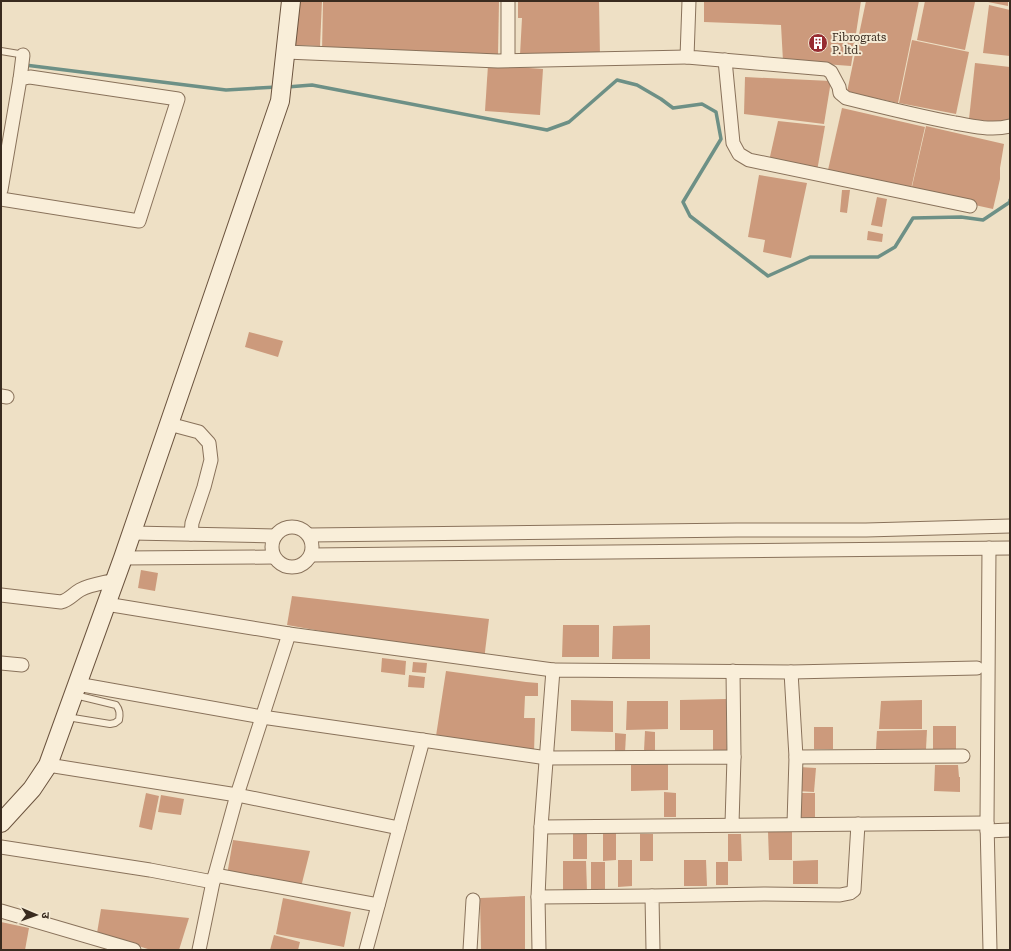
<svg xmlns="http://www.w3.org/2000/svg" width="1011" height="951" font-family="'Roboto Serif','Noto Sans Devanagari',serif">
<style>
.lines{fill:none;stroke-linecap:round;stroke-linejoin:round}
.stream{stroke:#6d9086;stroke-width:3.5}
.building{fill:#cc9a7c}
.lane-casing{stroke:#89725b;stroke-width:8}
.street-casing{stroke:#89725b;stroke-width:15}
.secondary-casing{stroke:#6b533e;stroke-width:20}
.lane{stroke:#f9eed9;stroke-width:6}
.street{stroke:#f9eed9;stroke-width:13}
.secondary{stroke:#f9eed9;stroke-width:18}
.labels{text-anchor:middle;stroke-width:4;stroke-linejoin:round;paint-order:stroke}
.poi-label{font-size:11px;fill:#392b1f;stroke:#f5ebd5;text-anchor:start}
</style>
<rect width="100%" height="100%" fill="#eee0c5"/>
<g class="lines">
<g class="stream">
<polyline points="25,65 226,90 277,87"/>
<polyline points="287,87 312,85 547,130 569,122 617,80 637,85 661,99 673,108 702,104 716,112 721,139 683,202 690,216 768,276 810,257 878,257 895,247 913,218 961,217 983,220 1010,202 1010,200"/>
</g>
</g>
<g class="building">
<polygon points="295,1 322,1 320,46 292,45"/>
<polygon points="323,1 499,1 498,55 322,52"/>
<polygon points="518,1 599,1 600,57 520,55 522,18 518,18"/>
<polygon points="704,1 861,1 851,66 783,61 781,25 704,22"/>
<polygon points="866,1 919,1 898,103 847,92"/>
<polygon points="925,1 975,2 965,50 917,40"/>
<polygon points="988,1 1008,1 1008,6 988,2"/>
<polygon points="989,5 1010,10 1010,56 983,53"/>
<polygon points="912,40 969,52 956,114 899,103"/>
<polygon points="975,63 1010,67 1010,121 1007,123 969,119"/>
<polygon points="488,65 543,69 540,115 485,111"/>
<polygon points="745,77 831,81 824,124 744,114"/>
<polygon points="842,108 925,127 911,189 828,170"/>
<polygon points="778,121 825,126 817,171 769,161"/>
<polygon points="926,126 1004,144 1000,168 1000,179 993,209 911,191"/>
<polygon points="759,175 807,183 791,258 763,252 765,240 748,237"/>
<polygon points="842,190 850,190 847,213 840,212"/>
<polygon points="877,197 887,199 882,227 871,225"/>
<polygon points="868,231 883,234 882,242 867,240"/>
<polygon points="249,332 283,341 278,357 245,347"/>
<polygon points="141,570 158,573 155,591 138,588"/>
<polygon points="292,596 489,619 484,660 287,625"/>
<polygon points="563,625 599,625 599,657 562,657"/>
<polygon points="650,625 650,659 612,659 613,626"/>
<polygon points="382,658 406,661 405,675 381,672"/>
<polygon points="413,662 427,663 426,673 412,672"/>
<polygon points="446,671 526,682 538,683 538,696 525,696 524,718 535,718 534,753 436,736"/>
<polygon points="409,675 425,677 424,688 408,687"/>
<polygon points="726,699 727,753 713,753 713,730 680,730 680,700"/>
<polygon points="571,700 613,701 613,732 571,731"/>
<polygon points="922,700 922,729 879,729 881,701"/>
<polygon points="627,701 668,701 668,729 626,730"/>
<rect x="933" y="726" width="23" height="23"/>
<rect x="814" y="727" width="19" height="22"/>
<polygon points="927,730 926,749 876,749 877,731"/>
<polygon points="645,731 655,732 655,752 644,751"/>
<polygon points="615,733 626,734 625,753 615,753"/>
<polygon points="631,760 668,760 668,790 631,791"/>
<polygon points="935,765 958,765 959,777 960,777 960,792 934,791"/>
<polygon points="799,767 816,768 814,792 797,791"/>
<polygon points="664,792 676,793 676,817 664,817"/>
<polygon points="146,793 159,796 152,830 139,827"/>
<rect x="797" y="793" width="18" height="24"/>
<polygon points="161,795 184,799 181,815 158,812"/>
<polygon points="616,829 616,860 603,861 603,830"/>
<polygon points="768,832 792,832 792,860 769,860"/>
<rect x="573" y="833" width="14" height="26"/>
<rect x="640" y="834" width="13" height="27"/>
<polygon points="728,834 741,834 742,861 728,861"/>
<polygon points="233,840 310,851 301,887 227,875"/>
<polygon points="618,860 632,860 632,886 618,887"/>
<polygon points="684,860 706,860 707,886 684,886"/>
<polygon points="818,860 818,884 793,884 793,861"/>
<polygon points="563,861 586,861 587,891 563,891"/>
<rect x="591" y="862" width="14" height="28"/>
<rect x="716" y="862" width="12" height="23"/>
<polygon points="525,896 525,950 481,950 480,898"/>
<polygon points="283,898 351,912 344,947 276,934"/>
<polygon points="101,909 189,918 179,950 151,950 97,933"/>
<polygon points="1,922 29,928 25,950 1,950"/>
<polygon points="274,935 300,942 298,950 270,950"/>
</g>
<g class="lines">
<g class="lane-casing">
<g id="lane">
<polyline points="1,51 19,54"/>
<path d="M 67,717 L 110,724 L 115,723 L 119,720 C 120,714 120,710 116,705 L 75,695"/>
</g>
</g>
<g class="street-casing">
<g id="street">
<path d="M 689,1 L 687,57 L 826,69 L 831,72 L 839,87 L 840,93 L 846,98 C 882,107 918,116 955,123 C 974,126 991,131 1010,126"/>
<polyline points="286,52 498,61 687,57"/>
<polyline points="508,60 508,1"/>
<polyline points="725,60 733,143 739,154 749,160 970,206"/>
<polyline points="20,79 23,55"/>
<polyline points="1,190 20,79 30,77 178,99 139,221 1,199"/>
<polyline points="1,396 7,397"/>
<polyline points="169,424 199,432 209,443 211,460 204,487 192,523 191,534"/>
<circle cx="292" cy="547" r="20"/>
<polyline points="132,533 275,536"/>
<polyline points="309,535 737,530 866,530 1010,526"/>
<polyline points="989,548 987,823 990,950"/>
<polyline points="311,555 1010,548"/>
<polyline points="123,558 274,557"/>
<path d="M 1,595 L 61,602 C 69,600 73,594 80,590 C 91,584 104,583 115,580"/>
<polyline points="106,604 289,634 553,670"/>
<polyline points="1,663 22,665"/>
<polyline points="733,671 734,757"/>
<polyline points="791,672 796,757 963,756"/>
<polyline points="77,684 262,717 547,758 734,757 732,824"/>
<polyline points="48,765 237,795 399,828"/>
<polyline points="794,824 796,757"/>
<polyline points="541,827 987,823"/>
<polyline points="987,831 1010,830"/>
<polyline points="1,847 150,870 213,882 237,795 289,634"/>
<polyline points="215,875 378,905"/>
<polyline points="538,897 652,896"/>
<polyline points="1,911 134,950"/>
<polyline points="199,950 213,882"/>
<polyline points="366,950 423,740"/>
<polyline points="470,950 473,900"/>
<polyline points="539,950 538,897 541,827 553,670 791,672 977,668"/>
<polyline points="653,950 652,896 765,894 840,895 850,893 854,890 858,824"/>
</g>
</g>
<g class="secondary-casing">
<polyline id="secondary" points="1,823 32,789 48,765 123,558 280,101 291,1"/>
</g>
<use href="#lane" class="lane"/>
<use href="#street" class="street"/>
<use href="#secondary" class="secondary"/>
</g>
<defs>
<g id="building-disc" transform="scale(1)"><circle r="9.5" fill="#972c31" stroke="#f5ebd5"/><path d="M-4-6H4V6H1V3H-1V6H-4ZM-2.5-4.3h1.7v1.8h-1.7ZM.8-4.3h1.7v1.8H.8ZM-2.5-1h1.7V.8h-1.7ZM.8-1h1.7V.8H.8Z" fill="#fff"/></g>
</defs>
<g fill-rule="evenodd">
<use href="#building-disc" x="818" y="43"/>
</g>
<g class="labels">
<g class="poi-label">
<text x="832" y="41">Fibrograts<tspan x="832" dy="13">P. ltd.</tspan></text>
</g>
</g>
<rect width="1011" height="951" fill="none" stroke="#392b1f" stroke-width="4"/>
<g transform="translate(36 915) rotate(92)" stroke="#f5ebd5" stroke-width="3" paint-order="stroke">
<path d="M0-3L7 15L0 10L-7 15Z" fill="#392b1f"/>
<text y="-6" font-size="11" font-weight="bold" text-anchor="middle" fill="#392b1f">उ</text>
</g>
</svg>
